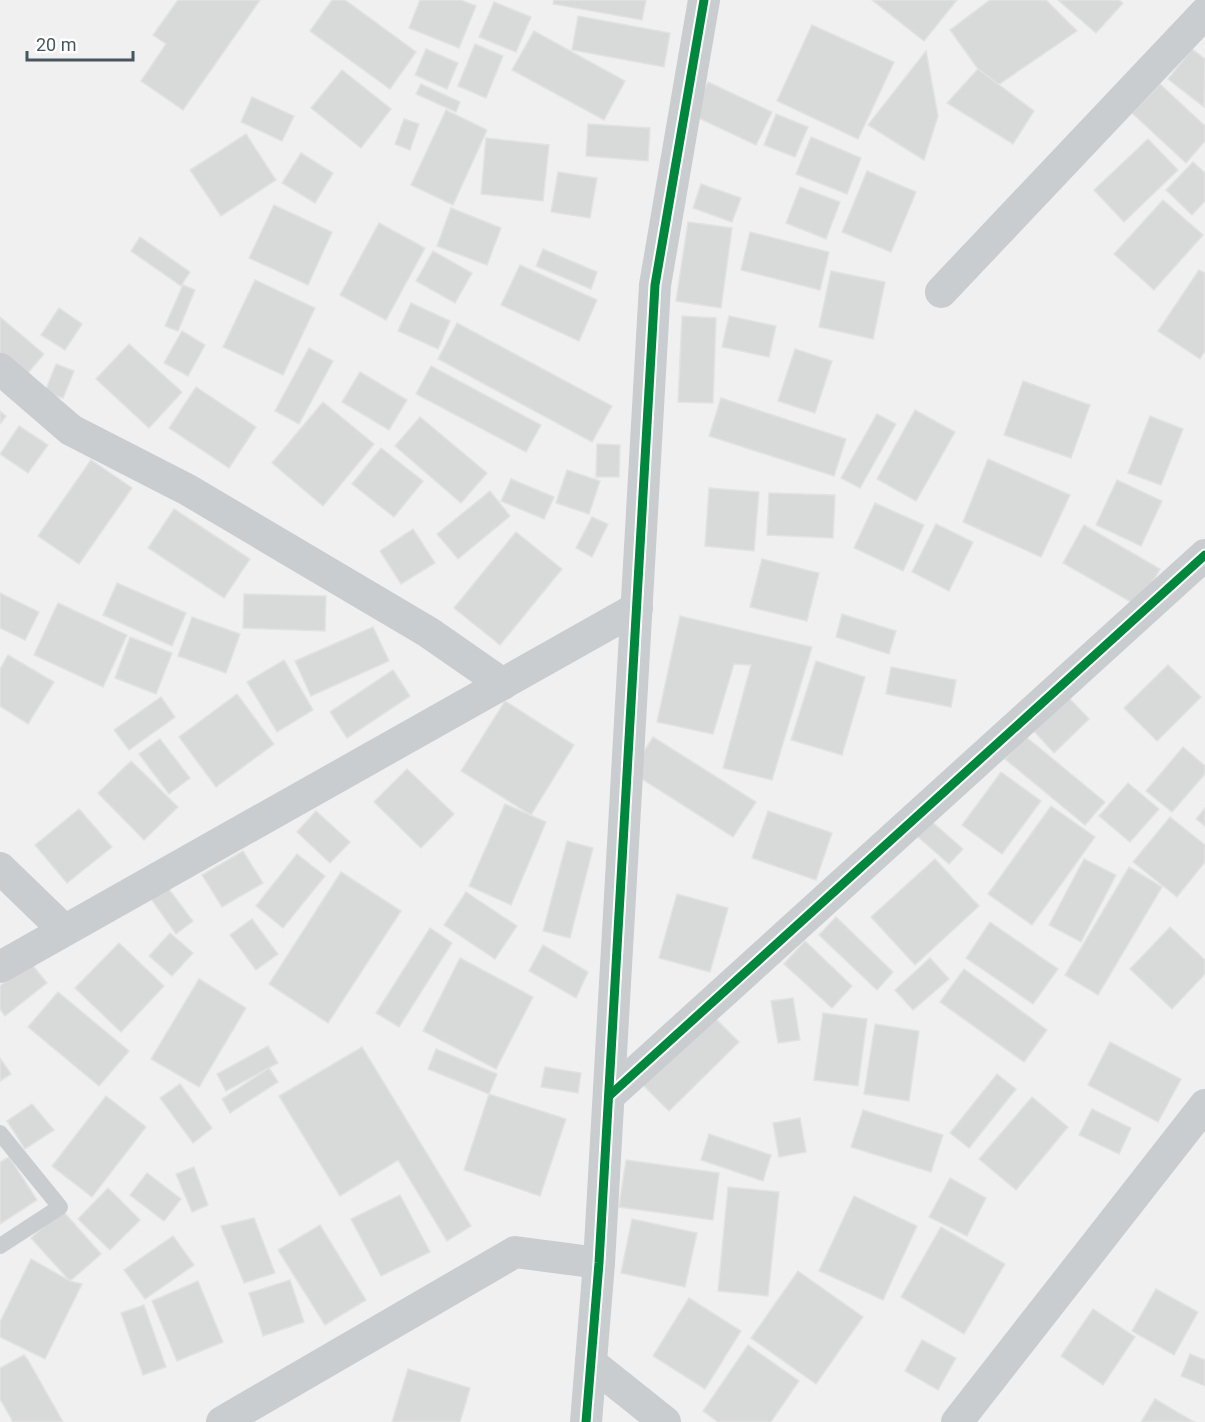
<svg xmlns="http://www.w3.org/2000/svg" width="1205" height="1422" font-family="Roboto,sans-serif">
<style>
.building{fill:#d8d9d9;stroke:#e2e2e3;stroke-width:1.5}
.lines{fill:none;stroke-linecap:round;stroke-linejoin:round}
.lane{stroke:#c9cdcf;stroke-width:16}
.street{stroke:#c9cdcf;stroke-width:32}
.cycleway-casing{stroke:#fff;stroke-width:13}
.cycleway{stroke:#00873e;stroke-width:9}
</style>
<rect width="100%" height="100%" fill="#f1f0f0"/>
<g class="building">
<polygon points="178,0 260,0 183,110 141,81 166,44 153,35"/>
<polygon points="332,0 345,0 416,52 390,89 310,31"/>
<polygon points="420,0 461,0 476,6 459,48 409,28"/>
<polygon points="554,0 646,0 642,20 553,4"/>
<polygon points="872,0 957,0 924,41"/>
<polygon points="990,0 1046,0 1077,31 998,85 978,69 950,30"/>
<polygon points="1058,0 1119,0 1123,3 1096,33"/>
<polygon points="494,2 531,17 516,52 479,37"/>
<polygon points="578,16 670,33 664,67 572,50"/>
<polygon points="812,25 894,62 858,139 777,101"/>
<polygon points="534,31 625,81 604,120 512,70"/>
<polygon points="475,44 503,56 486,98 458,86"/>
<polygon points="426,49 458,63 447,89 415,75"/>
<polygon points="1192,49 1205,59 1204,107 1168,79"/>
<polygon points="926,51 938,116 924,160 868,125"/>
<polygon points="978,69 1034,111 1013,144 947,103"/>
<polygon points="342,70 391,109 361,148 311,108"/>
<polygon points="708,82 772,112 756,145 692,115"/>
<polygon points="421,84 460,102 456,112 416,94"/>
<polygon points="1160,84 1205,126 1205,141 1186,163 1132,113"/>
<polygon points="252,97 294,116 282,141 241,122"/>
<polygon points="446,110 487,130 453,205 411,185"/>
<polygon points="776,114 808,127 795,157 764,145"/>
<polygon points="404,119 419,124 410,150 395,144"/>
<polygon points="588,124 650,128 648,161 586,156"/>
<polygon points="246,134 276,180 221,216 190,170"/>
<polygon points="811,137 861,158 847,194 796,174"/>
<polygon points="486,138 549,145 543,201 481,194"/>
<polygon points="1148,139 1178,170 1124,222 1094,190"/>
<polygon points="301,153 333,173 315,203 282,183"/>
<polygon points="1193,162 1205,173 1205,201 1192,215 1166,190"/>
<polygon points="867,171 916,192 891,252 842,232"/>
<polygon points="558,172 597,178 590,218 551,212"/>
<polygon points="701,184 741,198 732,222 693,208"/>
<polygon points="800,187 840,202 826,239 786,223"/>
<polygon points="1163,200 1203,235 1154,290 1114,254"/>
<polygon points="274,205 332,232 308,285 249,258"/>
<polygon points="451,208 501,228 487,265 437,246"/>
<polygon points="688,222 732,228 721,308 676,301"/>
<polygon points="379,223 425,248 386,320 340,295"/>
<polygon points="750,232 829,252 820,290 741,270"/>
<polygon points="140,237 190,272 181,286 131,251"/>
<polygon points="543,249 597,272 591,289 536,266"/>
<polygon points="433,251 472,273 455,303 416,281"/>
<polygon points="520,265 597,300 579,341 501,305"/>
<polygon points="1199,270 1205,273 1205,351 1200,359 1158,331"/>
<polygon points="831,271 885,282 873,339 819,327"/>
<polygon points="255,280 315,308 283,375 223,347"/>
<polygon points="183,285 195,290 178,331 165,326"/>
<polygon points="411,303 450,321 438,349 398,331"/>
<polygon points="59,308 82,324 65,350 41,335"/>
<polygon points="682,316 716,318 713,403 678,402"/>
<polygon points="729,316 776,326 769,357 722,347"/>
<polygon points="0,317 44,354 23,379 0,359"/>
<polygon points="457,323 612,406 592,442 438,359"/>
<polygon points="182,331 205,345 188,376 164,363"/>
<polygon points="129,344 182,392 149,428 96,379"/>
<polygon points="309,348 333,361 299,424 275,411"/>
<polygon points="795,349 832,361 815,413 778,401"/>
<polygon points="56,364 74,371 63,398 45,392"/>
<polygon points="431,366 541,425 526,452 416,394"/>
<polygon points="360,372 407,400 389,430 342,402"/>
<polygon points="1023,381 1090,405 1071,458 1004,435"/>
<polygon points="196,387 256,427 229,468 169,428"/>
<polygon points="721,398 846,439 834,476 709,436"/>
<polygon points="323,402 374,444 323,506 272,463"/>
<polygon points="915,410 955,432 916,501 877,479"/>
<polygon points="0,411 6,416 0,424"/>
<polygon points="877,414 896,424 860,488 841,478"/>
<polygon points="1150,416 1183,429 1161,485 1128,473"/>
<polygon points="420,417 487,473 461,503 395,446"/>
<polygon points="19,426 48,445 28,473 0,454"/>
<polygon points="597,444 620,445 619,477 596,477"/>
<polygon points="381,448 423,481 394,517 352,484"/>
<polygon points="988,459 1070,495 1041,557 963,522"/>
<polygon points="91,460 132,488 79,564 38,536"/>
<polygon points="567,470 600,481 589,514 556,503"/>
<polygon points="511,479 554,497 544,519 501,501"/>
<polygon points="1117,480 1162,501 1141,546 1096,525"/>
<polygon points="709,488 759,492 754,551 705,546"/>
<polygon points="490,491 510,516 458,559 437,534"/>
<polygon points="769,493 835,495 833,538 767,535"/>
<polygon points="875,503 924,525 903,571 854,548"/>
<polygon points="174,509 250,559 224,598 148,548"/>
<polygon points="592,517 608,524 592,557 576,548"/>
<polygon points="936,524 973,542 949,591 912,572"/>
<polygon points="1084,525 1160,569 1138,606 1063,563"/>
<polygon points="413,529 435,563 401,584 380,551"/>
<polygon points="516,532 562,569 500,645 454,608"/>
<polygon points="762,559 819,573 807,621 750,607"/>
<polygon points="117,583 186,613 172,646 103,615"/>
<polygon points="0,593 39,612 25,640 0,628"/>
<polygon points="244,594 326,596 325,631 243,628"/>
<polygon points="58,603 127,635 103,687 34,655"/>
<polygon points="842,614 896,631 889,654 836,637"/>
<polygon points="680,616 812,647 772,780 723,768 751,665 734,664 713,734 657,722"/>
<polygon points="192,617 240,634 226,673 178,656"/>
<polygon points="373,627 389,661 311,696 295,661"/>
<polygon points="130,637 172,653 156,694 115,678"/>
<polygon points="8,655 54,682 28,724 0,706 0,669"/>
<polygon points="284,660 313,710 277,732 247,682"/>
<polygon points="816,661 865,677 842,755 791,740"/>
<polygon points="1168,665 1201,697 1157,741 1124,708"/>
<polygon points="891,667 956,680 951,707 886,694"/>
<polygon points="393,670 410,696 347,738 330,712"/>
<polygon points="237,694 274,744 216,787 179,737"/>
<polygon points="161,697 175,717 129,750 114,730"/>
<polygon points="1069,698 1089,719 1054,753 1034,731"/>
<polygon points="505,701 574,745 531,815 461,771"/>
<polygon points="1025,736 1105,802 1085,825 1005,759"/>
<polygon points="653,737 756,802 733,837 631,772"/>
<polygon points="160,739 190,778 169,794 139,754"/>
<polygon points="1183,747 1205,766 1205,774 1172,812 1146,791"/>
<polygon points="131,761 178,807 144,840 98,793"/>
<polygon points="407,769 454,814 421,848 374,802"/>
<polygon points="1001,772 1041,801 1002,854 962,825"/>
<polygon points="1128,783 1159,809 1130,842 1099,816"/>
<polygon points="505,804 546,822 511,905 469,886"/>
<polygon points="1051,806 1095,837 1032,925 988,894"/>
<polygon points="1205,808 1205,826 1196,819"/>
<polygon points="79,809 112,847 67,883 35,845"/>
<polygon points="316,811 350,842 330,863 297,832"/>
<polygon points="768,811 832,833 816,880 752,858"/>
<polygon points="1170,817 1205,845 1205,862 1177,897 1133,862"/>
<polygon points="931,821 963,849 949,864 917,836"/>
<polygon points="567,841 593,848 570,938 543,931"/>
<polygon points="243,851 263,883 222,907 202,875"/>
<polygon points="297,854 325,876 283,928 256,906"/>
<polygon points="935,859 979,906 915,965 871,917"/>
<polygon points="1084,859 1116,875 1081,942 1049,925"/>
<polygon points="1129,867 1162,887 1098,995 1065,975"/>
<polygon points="341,872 401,911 328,1023 269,984"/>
<polygon points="165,884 193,921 176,934 149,896"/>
<polygon points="466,892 517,926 495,959 444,925"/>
<polygon points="677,894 728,908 710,972 659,958"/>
<polygon points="836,917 893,972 877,990 819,935"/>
<polygon points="252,919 278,954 256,970 230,935"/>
<polygon points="990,922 1058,969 1033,1004 966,958"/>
<polygon points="1170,927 1205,960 1205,974 1172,1009 1130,969"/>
<polygon points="430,928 452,943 399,1027 376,1013"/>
<polygon points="170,933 193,953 172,976 149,956"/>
<polygon points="805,941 852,986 832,1008 784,964"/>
<polygon points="119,943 164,986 121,1032 75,988"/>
<polygon points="543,945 588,972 576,998 529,971"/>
<polygon points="460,958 533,997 496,1069 423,1031"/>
<polygon points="930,958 949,979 913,1010 895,990"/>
<polygon points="30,962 47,983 5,1016 0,1009 0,986"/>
<polygon points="964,969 1047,1030 1024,1062 940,1002"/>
<polygon points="199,979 246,1008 199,1087 151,1059"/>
<polygon points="58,992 129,1051 99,1086 28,1027"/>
<polygon points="793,998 800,1040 778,1043 771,1001"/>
<polygon points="710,1013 739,1042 669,1111 640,1082"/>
<polygon points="823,1013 867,1019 858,1086 814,1080"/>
<polygon points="875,1024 919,1031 909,1101 864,1094"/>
<polygon points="1110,1042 1181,1079 1158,1122 1088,1085"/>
<polygon points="268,1046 278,1063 226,1091 217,1074"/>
<polygon points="362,1047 471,1226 447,1241 398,1160 340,1196 279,1096"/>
<polygon points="436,1049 497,1074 489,1094 428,1069"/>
<polygon points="0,1058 11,1074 0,1081"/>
<polygon points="545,1067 581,1073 578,1093 541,1087"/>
<polygon points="269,1068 278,1082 230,1113 222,1099"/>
<polygon points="997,1074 1016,1089 969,1148 950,1133"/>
<polygon points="180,1084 212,1128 193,1143 160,1098"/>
<polygon points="489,1094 566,1119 540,1196 464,1170"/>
<polygon points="106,1096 146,1127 92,1197 52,1166"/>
<polygon points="1032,1097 1068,1127 1016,1190 979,1159"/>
<polygon points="32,1104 54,1130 25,1149 7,1121"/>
<polygon points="1092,1109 1131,1128 1119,1154 1079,1135"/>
<polygon points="863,1110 943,1135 931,1172 851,1147"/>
<polygon points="800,1118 806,1152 779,1157 773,1123"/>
<polygon points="709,1134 771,1155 763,1181 701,1160"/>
<polygon points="9,1157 37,1200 0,1224 0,1162"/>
<polygon points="626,1160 719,1173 713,1220 619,1207"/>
<polygon points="194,1167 208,1205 192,1212 176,1174"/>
<polygon points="147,1173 181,1199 164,1221 130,1195"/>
<polygon points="950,1178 986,1198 967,1236 929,1217"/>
<polygon points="728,1187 779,1192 768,1296 718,1291"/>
<polygon points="108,1188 140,1220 110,1250 78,1219"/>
<polygon points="400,1195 430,1252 381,1276 351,1219"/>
<polygon points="854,1196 917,1226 883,1300 819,1271"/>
<polygon points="62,1210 101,1254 70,1281 31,1238"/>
<polygon points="254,1218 275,1273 244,1283 221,1226"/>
<polygon points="632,1219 697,1233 685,1287 621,1273"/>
<polygon points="320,1225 366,1300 325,1325 278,1250"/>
<polygon points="941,1227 1005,1264 964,1334 901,1297"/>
<polygon points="173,1236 194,1265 145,1299 124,1270"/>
<polygon points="31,1259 70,1281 82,1284 45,1359 0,1337 0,1322"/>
<polygon points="798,1271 863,1317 816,1384 751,1338"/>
<polygon points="290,1280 304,1322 263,1336 249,1293"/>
<polygon points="198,1281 223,1342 177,1361 152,1301"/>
<polygon points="1156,1289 1198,1312 1174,1355 1132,1331"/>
<polygon points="689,1298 741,1331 705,1389 653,1356"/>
<polygon points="144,1305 166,1367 143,1375 121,1313"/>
<polygon points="1093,1309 1135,1337 1103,1385 1061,1356"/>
<polygon points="922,1340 956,1358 938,1390 905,1371"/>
<polygon points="748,1345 799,1381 771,1422 718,1422 703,1411"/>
<polygon points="1190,1354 1205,1360 1205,1386 1181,1376"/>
<polygon points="24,1355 28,1360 63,1422 13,1422 0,1399 0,1368"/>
<polygon points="408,1369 470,1388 460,1422 392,1422"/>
<polygon points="1155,1399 1194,1422 1141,1422"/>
</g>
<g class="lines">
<polyline class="lane" points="0,1133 60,1207 0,1246"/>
<g class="street">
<polyline points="941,292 1205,13"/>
<polyline points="0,369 71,430 188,490 428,632 503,684"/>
<polyline points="0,868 64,930"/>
<polyline points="0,967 637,608"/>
<polyline points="609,1096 1205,555"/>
<polyline points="591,1363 665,1422"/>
<polyline points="222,1422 515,1252 599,1263"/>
<polyline points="586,1422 599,1263 655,285 704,0"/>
<polyline points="957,1422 1205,1105"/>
</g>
<g class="cycleway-casing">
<g id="cycleway">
<polyline points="609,1096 1205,555"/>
<polyline points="586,1422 599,1263 655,285 704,0"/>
</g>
</g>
<use href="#cycleway" class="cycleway"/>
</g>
<path d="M27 51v9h106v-9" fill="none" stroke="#46565d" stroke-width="3"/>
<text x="36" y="51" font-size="18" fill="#46565d" stroke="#ffffff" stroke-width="4.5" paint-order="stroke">20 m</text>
</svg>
